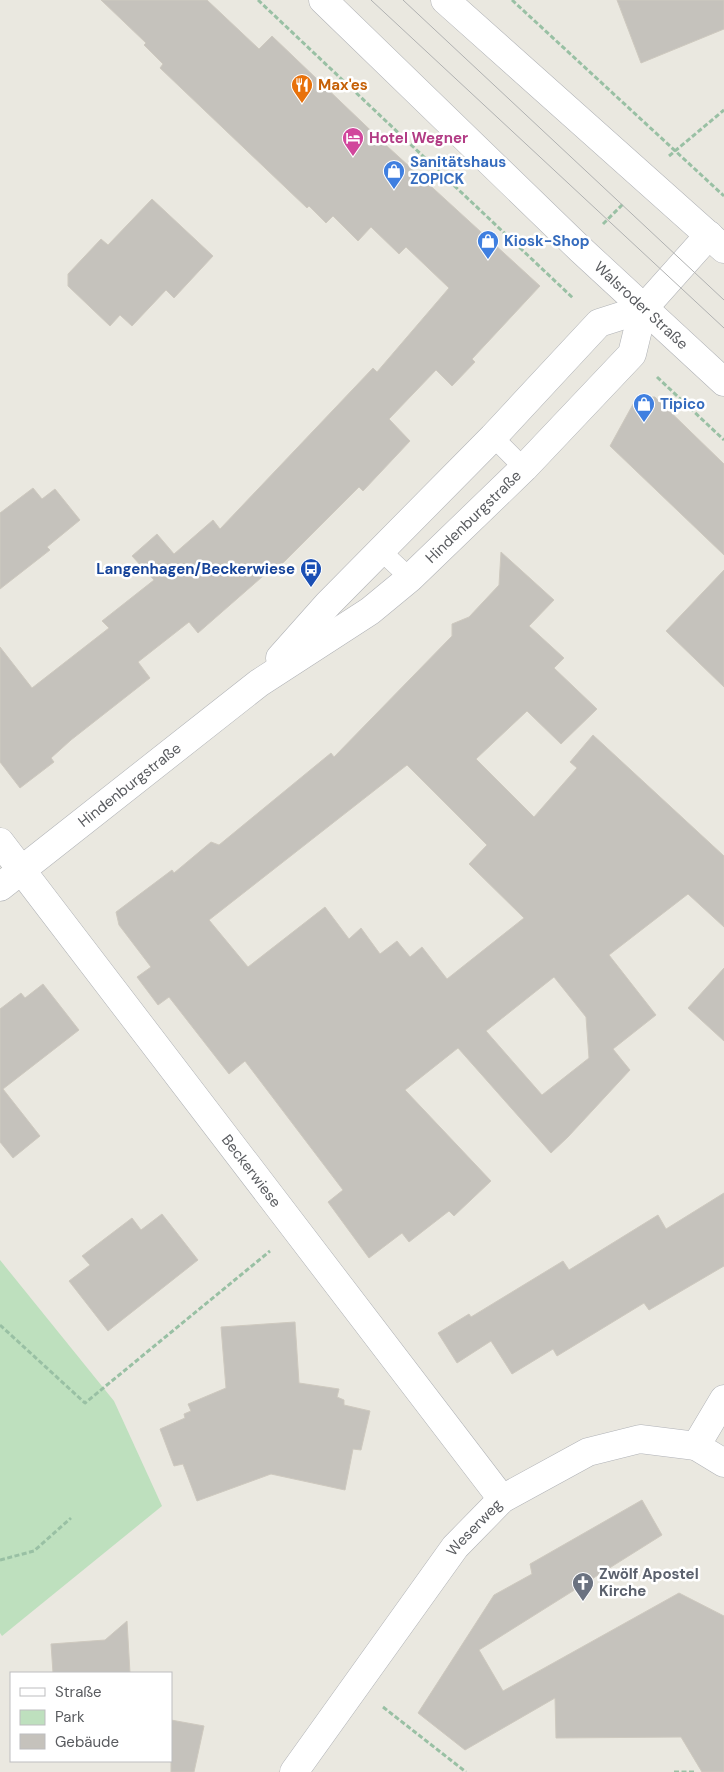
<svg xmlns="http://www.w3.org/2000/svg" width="724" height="1772" font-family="'DM Sans',sans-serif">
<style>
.green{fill:#bee0be}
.building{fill:#c5c2bc;stroke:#cec9bf;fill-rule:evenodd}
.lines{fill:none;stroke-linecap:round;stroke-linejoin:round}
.lane-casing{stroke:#b0b2b6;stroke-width:20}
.street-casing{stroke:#b0b2b6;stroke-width:29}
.secondary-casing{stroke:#b0b2b6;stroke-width:29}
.path{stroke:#99c0a4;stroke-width:3;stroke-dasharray:5 2.5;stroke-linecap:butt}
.lane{stroke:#fff;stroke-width:19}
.street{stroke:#fff;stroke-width:28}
.secondary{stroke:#fff;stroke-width:28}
.tram{stroke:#b0b1b1;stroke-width:1}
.labels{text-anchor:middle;stroke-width:5;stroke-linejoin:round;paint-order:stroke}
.food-label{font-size:15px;font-weight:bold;fill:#c56008;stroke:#fff;text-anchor:start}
.hotel-label{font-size:15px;font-weight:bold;fill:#b23c85;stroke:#fff;text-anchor:start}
.shop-label{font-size:15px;font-weight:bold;fill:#366cbe;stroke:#fff;text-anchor:start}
.street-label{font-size:15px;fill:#595b5f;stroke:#fff}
.transit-label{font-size:15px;font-weight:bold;fill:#164399;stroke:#fff;text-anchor:end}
.worship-label{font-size:15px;font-weight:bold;fill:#5b616d;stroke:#fff;text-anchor:start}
</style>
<rect width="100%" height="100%" fill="#eae8e0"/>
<polygon class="green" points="0,1260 114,1401 162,1506 2,1636 0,1633"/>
<g class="building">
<polygon points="101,0 207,0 259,49 272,36 387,146 540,286 472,359 475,362 452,386 436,370 389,419 410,441 363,491 359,487 281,565 278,563 198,633 189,622 138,662 150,678 71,740 51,758 54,762 20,788 0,762 0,647 32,688 109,628 102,621 154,580 132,556 157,534 174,554 213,520 220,529 373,368 377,372 449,288 406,247 399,254 371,227 358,241 333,216 326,223 309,206 307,208 160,68 163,64 144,45 146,43"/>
<polygon points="617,0 724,0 724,29 641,63"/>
<polygon points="152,199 213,256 174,298 166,290 132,326 120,315 110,326 68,286 68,274 101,239 108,245"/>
<polygon points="637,397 655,397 724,464 724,555 610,446"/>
<polygon points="33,488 42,499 55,489 80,520 47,547 50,550 0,589 0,513"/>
<path d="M 501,552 L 554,600 L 529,626 L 564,658 L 554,668 L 597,709 L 561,744 L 527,711 L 476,759 L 534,817 L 577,768 L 570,762 L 593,735 L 724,856 L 724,927 L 688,894 L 609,955 L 656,1015 L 613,1049 L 630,1070 L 568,1137 L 551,1153 L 458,1048 L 405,1090 L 491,1181 L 454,1216 L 449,1211 L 409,1242 L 402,1233 L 369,1258 L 328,1202 L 343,1190 L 245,1061 L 229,1074 L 169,997 L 158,1005 L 137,977 L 151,967 L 119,925 L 116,912 L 172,870 L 174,873 L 211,842 L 219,845 L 331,753 L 334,757 L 452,636 L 452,624 L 469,617 L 499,585 ZM 407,765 L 487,845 L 469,864 L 524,918 L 447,979 L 422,947 L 410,957 L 397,941 L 380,954 L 361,928 L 349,939 L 325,907 L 248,967 L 209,920 ZM 554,977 L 586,1017 L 589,1058 L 542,1095 L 486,1031 Z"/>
<polygon points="724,570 724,687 666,631"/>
<polygon points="724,968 724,1041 688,1008"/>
<polygon points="43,984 79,1030 3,1089 40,1136 13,1158 0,1142 0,1009 21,993 25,998"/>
<polygon points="724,1193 724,1266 649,1310 644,1303 557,1356 553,1349 512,1374 491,1341 457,1363 438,1333 469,1314 471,1317 563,1261 569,1270 658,1215 666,1229"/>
<polygon points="162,1214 198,1260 108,1331 69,1281 90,1265 82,1256 132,1218 141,1230"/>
<polygon points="295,1322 299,1383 339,1389 337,1397 344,1400 344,1405 370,1411 361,1450 353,1449 345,1490 271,1474 197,1501 183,1464 174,1466 160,1429 185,1418 184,1414 191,1411 188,1404 226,1388 221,1327"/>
<polygon points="642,1500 662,1535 479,1650 503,1691 679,1593 724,1616 724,1772 702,1772 681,1737 556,1738 555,1698 465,1750 418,1713 494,1595 532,1574 530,1564"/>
<polygon points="127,1621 130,1673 53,1673 51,1644 105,1640"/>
<polygon points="171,1720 204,1726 194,1772 171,1772"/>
</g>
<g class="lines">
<g class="lane-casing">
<g id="lane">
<polyline points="493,437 524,468"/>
<polyline points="381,551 410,578"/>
</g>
</g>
<g class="street-casing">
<g id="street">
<polyline points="280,658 328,604 493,437 599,323 643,309"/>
<path id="s1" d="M 0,842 L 502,1499"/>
<path id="s2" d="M 0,887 L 259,683 L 370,611 L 410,578 L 524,468 L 632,354 L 643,309 L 709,235"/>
<polyline points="696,1446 724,1463"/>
<path id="s3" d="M 294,1772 L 455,1547 L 502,1499 L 588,1452 L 640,1439 L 696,1446 L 724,1399"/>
</g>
</g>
<g class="secondary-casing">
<g id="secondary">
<path id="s4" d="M 323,0 L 580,249 L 724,382"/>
<polyline points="445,0 724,249"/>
</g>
</g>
<g class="path">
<polyline points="258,0 574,299"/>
<polyline points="512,0 724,196"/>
<polyline points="669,156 724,110"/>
<polyline points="603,224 623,204"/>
<polyline points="657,377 724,440"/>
<polyline points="0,1325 85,1403 270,1251"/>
<polyline points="0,1560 34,1551 71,1518"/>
<polyline points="383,1707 466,1772"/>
<polyline points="674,1772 694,1772"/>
</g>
<use href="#lane" class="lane"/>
<use href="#street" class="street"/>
<use href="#secondary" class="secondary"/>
<g class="tram">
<polyline points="371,0 724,328"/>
<polyline points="403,0 724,300"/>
</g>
</g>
<defs>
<g id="restaurant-pin" transform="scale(1.125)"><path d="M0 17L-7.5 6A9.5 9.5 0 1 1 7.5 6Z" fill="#e8710a" stroke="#fff"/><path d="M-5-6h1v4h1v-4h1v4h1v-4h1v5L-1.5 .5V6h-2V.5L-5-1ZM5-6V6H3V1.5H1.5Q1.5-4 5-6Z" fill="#fff"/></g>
<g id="hotel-pin" transform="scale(1.125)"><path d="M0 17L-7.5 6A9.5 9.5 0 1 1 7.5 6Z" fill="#d1479c" stroke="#fff"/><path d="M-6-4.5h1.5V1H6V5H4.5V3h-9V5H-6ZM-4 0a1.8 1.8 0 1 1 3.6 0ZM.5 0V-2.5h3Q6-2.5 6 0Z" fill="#fff"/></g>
<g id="shop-pin" transform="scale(1.125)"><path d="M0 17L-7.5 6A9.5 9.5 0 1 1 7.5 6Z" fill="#3f7fe0" stroke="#fff"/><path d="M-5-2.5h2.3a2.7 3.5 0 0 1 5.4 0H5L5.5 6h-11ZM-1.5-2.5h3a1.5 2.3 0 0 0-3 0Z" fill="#fff"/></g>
<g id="bus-pin" transform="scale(1.125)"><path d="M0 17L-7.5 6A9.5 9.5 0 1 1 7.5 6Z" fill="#1a4fb4" stroke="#fff"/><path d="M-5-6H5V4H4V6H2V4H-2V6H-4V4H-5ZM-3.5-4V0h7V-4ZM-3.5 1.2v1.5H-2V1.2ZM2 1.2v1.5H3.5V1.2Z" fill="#fff"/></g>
<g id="church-pin" transform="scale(1.125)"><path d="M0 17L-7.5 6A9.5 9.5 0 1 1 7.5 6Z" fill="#6b7280" stroke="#fff"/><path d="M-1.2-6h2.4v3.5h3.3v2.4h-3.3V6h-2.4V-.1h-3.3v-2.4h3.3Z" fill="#fff"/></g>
</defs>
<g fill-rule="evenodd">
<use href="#restaurant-pin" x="302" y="85"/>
<use href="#hotel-pin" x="353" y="138"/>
<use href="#shop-pin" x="394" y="171"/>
<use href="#shop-pin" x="488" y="241"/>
<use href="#shop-pin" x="644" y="404"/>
<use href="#bus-pin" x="311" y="569"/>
<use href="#church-pin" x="583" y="1583"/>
</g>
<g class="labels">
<g class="food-label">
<text x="318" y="90">Max'es</text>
</g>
<g class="hotel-label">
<text x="369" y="143">Hotel Wegner</text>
</g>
<g class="shop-label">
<text x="410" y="167">Sanitätshaus<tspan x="410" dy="17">ZOPICK</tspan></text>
<text x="504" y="246">Kiosk-Shop</text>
<text x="660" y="409">Tipico</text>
</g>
<g class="street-label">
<text dy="5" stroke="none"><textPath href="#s4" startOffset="441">Walsroder Straße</textPath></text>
<text dy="5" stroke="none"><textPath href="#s2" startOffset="602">Hindenburgstraße</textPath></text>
<text dy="5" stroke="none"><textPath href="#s2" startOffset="165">Hindenburgstraße</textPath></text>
<text dy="5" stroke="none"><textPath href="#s1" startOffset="414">Beckerwiese</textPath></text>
<text dy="5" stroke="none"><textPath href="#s3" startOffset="304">Weserweg</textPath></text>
</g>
<g class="transit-label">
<text x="295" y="574">Langenhagen/Beckerwiese</text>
</g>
<g class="worship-label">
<text x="599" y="1579">Zwölf Apostel<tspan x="599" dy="17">Kirche</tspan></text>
</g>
</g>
<rect x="10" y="1672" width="162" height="90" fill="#ffffff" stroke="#bdbdbf"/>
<rect x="20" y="1688" width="25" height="8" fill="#ffffff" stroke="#bdbdbf"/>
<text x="55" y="1697" font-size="15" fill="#595b5f">Straße</text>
<rect x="20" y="1710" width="25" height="15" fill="#bee0be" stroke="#bdbdbf"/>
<text x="55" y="1722" font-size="15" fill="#595b5f">Park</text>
<rect x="20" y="1734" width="25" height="15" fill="#c5c2bc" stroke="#bdbdbf"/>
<text x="55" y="1747" font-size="15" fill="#595b5f">Gebäude</text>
</svg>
